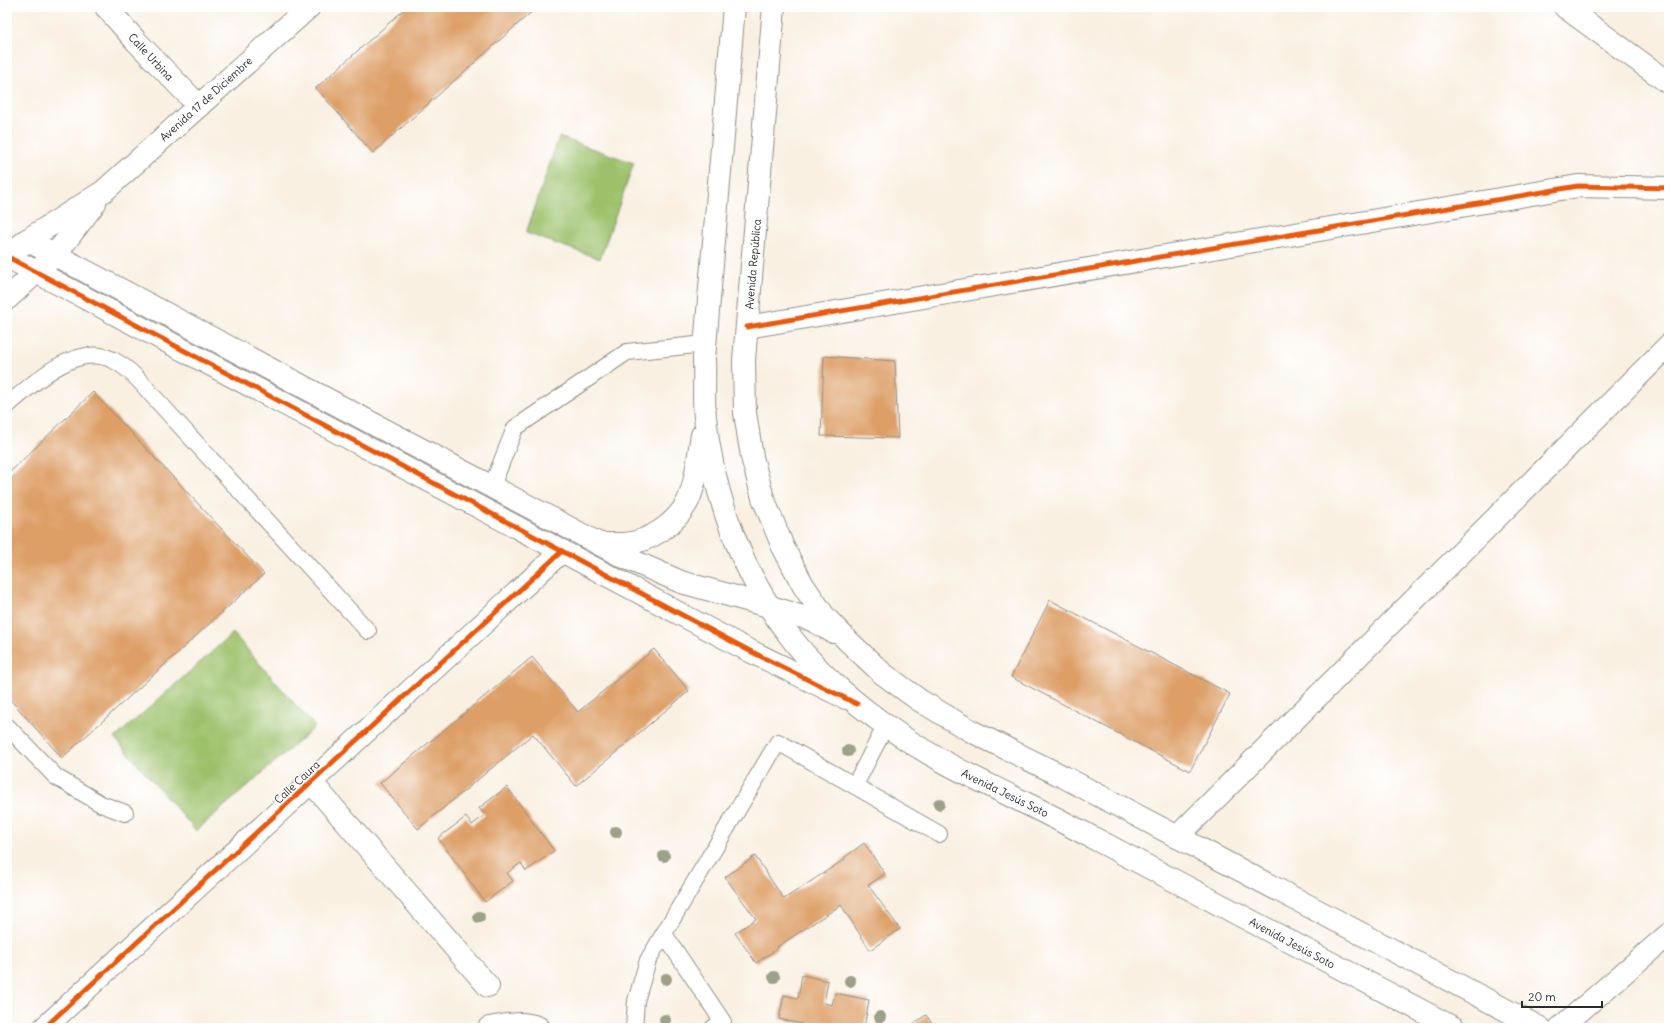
<svg xmlns="http://www.w3.org/2000/svg" width="1676" height="1035" font-family="Delius,sans-serif">
<style>
.green{fill:#9cc16b;stroke:#64764b}
.building{fill:#dd9f66}
.lines{fill:none;stroke-linecap:round;stroke-linejoin:round}
.lane-casing{stroke:#928e86;stroke-width:18}
.street-casing{stroke:#928e86;stroke-width:24}
.secondary-casing{stroke:#928e86;stroke-width:24}
.primary-casing{stroke:#928e86;stroke-width:24}
.lane{stroke:#fff;stroke-width:16}
.street{stroke:#fff;stroke-width:22}
.secondary{stroke:#fff;stroke-width:22}
.primary{stroke:#fff;stroke-width:22}
.cycleway-casing{stroke:#fff;stroke-width:8}
.cycleway{stroke:#e8590c;stroke-width:5}
.tree{fill:#9ea189}
.labels{text-anchor:middle;stroke-width:3;stroke-linejoin:round;paint-order:stroke}
.street-label{font-size:11px;fill:#2b2b2b;stroke:#fff}
</style>
<rect width="100%" height="100%" fill="#fff"/>
<filter id="ink" filterUnits="userSpaceOnUse"><feTurbulence type="fractalNoise" baseFrequency=".025" numOctaves="2"/><feDisplacementMap in="SourceGraphic" scale="8" xChannelSelector="R" yChannelSelector="G"/><feConvolveMatrix kernelMatrix="1 2 1 2 8 2 1 2 1" color-interpolation-filters="sRGB"/></filter>
<filter id="wash" filterUnits="userSpaceOnUse"><feTurbulence type="fractalNoise" baseFrequency=".012" numOctaves="4" result="noise"/><feDisplacementMap in="SourceGraphic" scale="16" xChannelSelector="R" yChannelSelector="G"/><feGaussianBlur stdDeviation="0.9" result="paint"/><feColorMatrix in="noise" values="0 0 0 0 0 0 0 0 0 0 0 0 0 0 0 0 0 1.4 0 .05"/><feComposite in="paint" operator="in"/></filter>
<g filter="url(#wash)">
<rect width="100%" height="100%" fill="#f9f0e2"/>
<g class="green">
<polygon points="559,137 634,163 600,259 526,233"/>
<polygon points="233,633 315,727 196,831 115,738"/>
</g>
<g id="blocks">
<g class="building">
<polygon points="407,7 537,7 373,153 316,88"/>
<polygon points="824,356 895,361 898,438 821,436"/>
<polygon points="93,392 264,574 62,758 7,696 7,475"/>
<polygon points="1050,600 1230,694 1190,771 1011,677"/>
<polygon points="654,649 689,691 576,786 533,734 418,829 380,783 532,657 578,712"/>
<polygon points="507,787 554,851 526,871 521,863 507,873 513,881 485,902 438,838 466,817 472,825 485,815 479,808"/>
<polygon points="864,843 885,874 868,885 900,929 870,950 841,905 777,947 778,948 756,963 735,933 756,919 725,877 755,856 784,899 845,859 844,858"/>
<polygon points="802,975 828,981 824,1003 832,1005 835,993 869,1000 864,1028 801,1028 802,1024 779,1019 784,995 798,998"/>
<polygon points="926,1015 935,1028 908,1028"/>
</g>
</g>
</g>
<g filter="url(#ink)">
<use href="#blocks" fill-opacity="0" stroke="#928e86" stroke-width="1"/>
<g class="lines">
<g class="lane-casing">
<g id="lane">
<path d="M 7,406 C 33,383 76,342 113,360 C 129,368 141,382 152,395 L 368,631"/>
<polyline points="492,486 515,428 627,352 706,344"/>
<polyline points="7,726 56,777 101,804 125,813"/>
<polyline points="855,785 886,725"/>
<polyline points="664,934 723,1022 713,1028"/>
<polyline points="634,1028 636,1001 648,960 778,742 939,834"/>
</g>
</g>
<g class="street-casing">
<g id="street">
<polyline points="106,7 136,41 199,106"/>
<polyline points="1565,7 1669,83"/>
<polyline points="747,327 1578,186 1669,188"/>
<polyline points="311,782 488,986"/>
<polyline points="1177,837 1669,345"/>
<polyline points="44,1028 562,551"/>
<path d="M 489,1028 C 506,1025 523,1021 539,1028"/>
<polyline points="1560,1028 1669,934"/>
</g>
</g>
<g class="secondary-casing">
<g id="secondary">
<polyline points="27,240 624,557 681,582 768,606"/>
<polyline points="18,248 27,240 104,191 309,7"/>
<polyline points="8,257 748,650 846,698"/>
<polyline points="7,299 55,255 95,203"/>
</g>
</g>
<g class="primary-casing">
<g id="primary">
<path d="M 734,7 L 704,358 C 705,378 703,398 705,417 C 713,496 743,578 793,640 C 819,674 861,709 897,733 C 934,759 975,778 1015,798 C 1044,812 1073,827 1101,842 C 1219,904 1336,966 1454,1028"/>
<polyline points="774,7 744,360 745,413 752,457 763,498 783,547 803,585 824,616 847,640 882,673 919,700 971,731 1064,777 1540,1028"/>
<path d="M 600,544 C 608,544 616,544 624,544 C 650,542 676,524 688,501 C 697,481 698,456 702,435"/>
<polyline points="768,606 812,620 833,632"/>
</g>
</g>
<use href="#lane" class="lane"/>
<use href="#street" class="street"/>
<use href="#secondary" class="secondary"/>
<use href="#primary" class="primary"/>
<g class="cycleway-casing">
<g id="cycleway">
<polyline points="7,258 8,257 748,650 857,704"/>
<polyline points="747,327 1578,186 1669,188"/>
<polyline points="44,1028 562,551"/>
</g>
</g>
<use href="#cycleway" class="cycleway"/>
</g>
<g class="tree">
<circle cx="848" cy="751" r="6"/>
<circle cx="939" cy="804" r="6"/>
<circle cx="616" cy="832" r="6"/>
<circle cx="664" cy="856" r="6"/>
<circle cx="479" cy="917" r="6"/>
<circle cx="774" cy="977" r="6"/>
<circle cx="666" cy="979" r="6"/>
<circle cx="850" cy="981" r="6"/>
<circle cx="880" cy="1017" r="6"/>
<circle cx="665" cy="1020" r="6"/>
</g>
</g>
<g class="labels">
<g class="street-label">
<text transform="translate(151 57) rotate(47)" y="4">Calle Urbina</text>
<text transform="translate(206 99) rotate(-42)" y="4">Avenida 17 de Diciembre</text>
<text transform="translate(753 264) rotate(-85)" y="4">Avenida República</text>
<text transform="translate(297 782) rotate(-43)" y="4">Calle Caura</text>
<text transform="translate(1005 793) rotate(26)" y="4">Avenida Jesús Soto</text>
<text transform="translate(1292 943) rotate(28)" y="4">Avenida Jesús Soto</text>
</g>
</g>
<rect width="1676" height="1035" fill="none" stroke="#fff" stroke-width="24"/>
<path d="M1522 1001v6h80v-6" fill="none" stroke="#2b2b2b" stroke-width="2"/>
<text x="1528" y="1001" font-size="12" fill="#2b2b2b" stroke="#ffffff" stroke-width="3" paint-order="stroke">20 m</text>
</svg>
